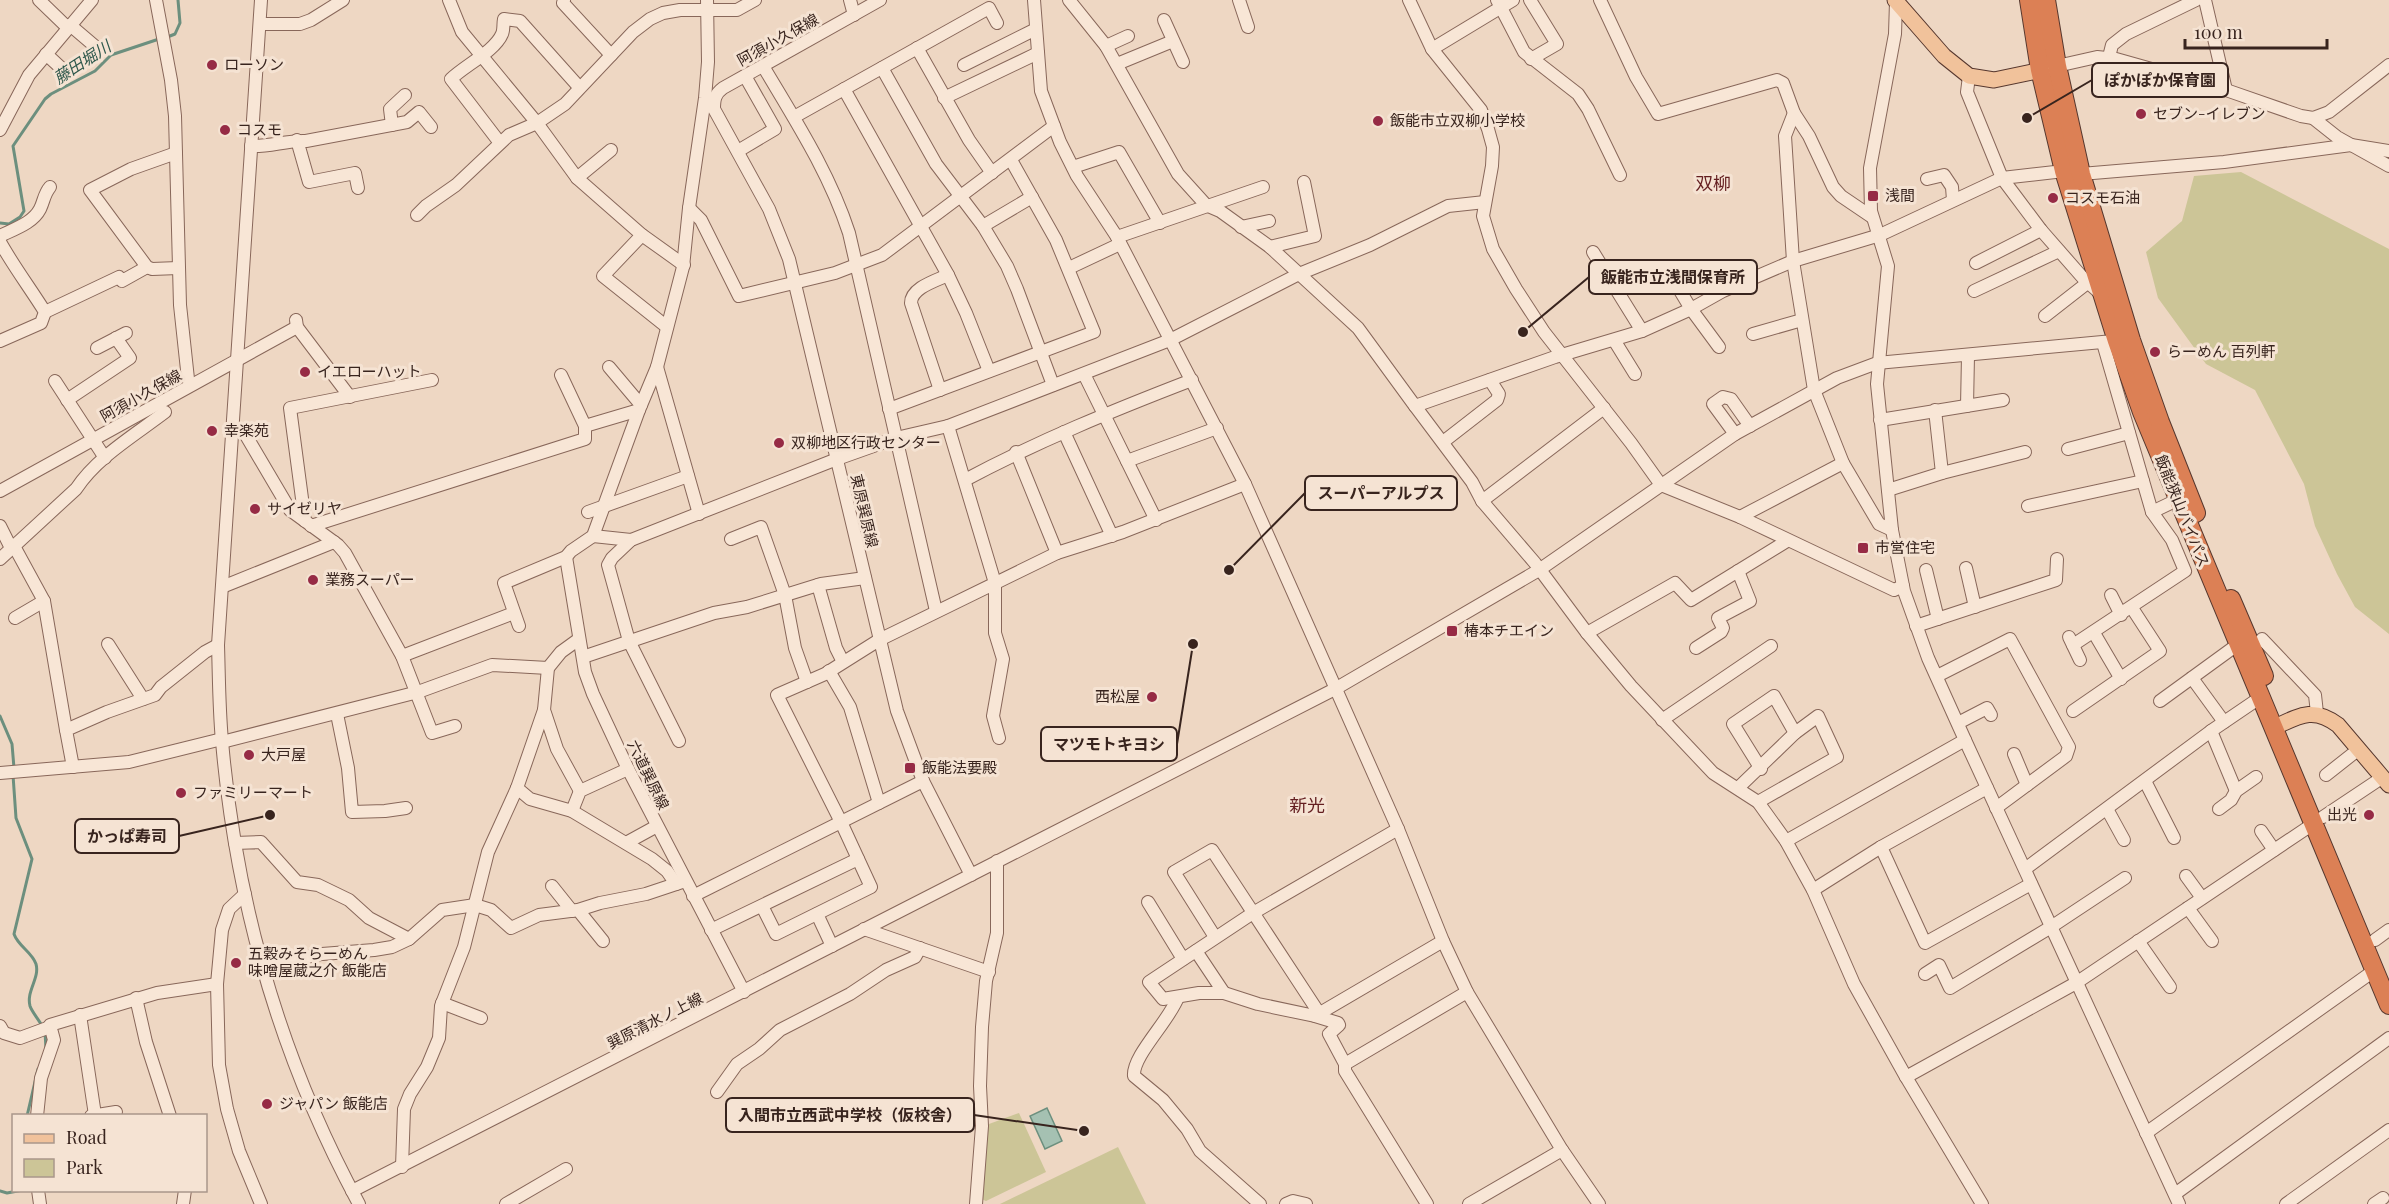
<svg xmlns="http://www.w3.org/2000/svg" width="2389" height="1204" font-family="'Playfair Display','Noto Sans JP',serif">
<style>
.green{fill:#ccc597}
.water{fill:#a5c1b2;stroke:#6c8f7e;stroke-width:1.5}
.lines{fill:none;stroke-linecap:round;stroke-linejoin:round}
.stream{stroke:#6c8f7e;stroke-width:3}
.minor-casing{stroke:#88675a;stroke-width:14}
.major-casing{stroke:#56372e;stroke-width:17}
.highway-casing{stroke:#56372e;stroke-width:20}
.minor{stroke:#f8e6d6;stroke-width:12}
.major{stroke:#f1c29b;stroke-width:15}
.highway{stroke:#dc8055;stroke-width:18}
.poi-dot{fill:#962b45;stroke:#f5e3d3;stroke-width:2}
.labels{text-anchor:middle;stroke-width:6;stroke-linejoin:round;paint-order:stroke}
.street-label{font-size:15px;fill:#38241e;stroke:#f5e3d3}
.poi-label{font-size:15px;fill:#38241e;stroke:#f5e3d3;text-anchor:start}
.water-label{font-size:16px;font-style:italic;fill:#2d574b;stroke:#f5e3d3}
.quarter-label{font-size:18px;fill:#641e20;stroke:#f5e3d3}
.leader{fill:none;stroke:#38241e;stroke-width:2}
.callout-dot{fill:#38241e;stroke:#f5e3d3;stroke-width:2}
.callout{fill:#f5e3d3;stroke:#38241e;stroke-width:2}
.callout-label{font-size:16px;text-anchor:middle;font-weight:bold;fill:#38241e}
</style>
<rect width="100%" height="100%" fill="#eed7c3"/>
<g class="green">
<polygon points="2241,172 2389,249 2389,634 2355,607 2337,574 2315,526 2304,484 2255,390 2206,364 2158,298 2146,252 2182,221 2194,176"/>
<polygon points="1019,1113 1046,1172 986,1201 979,1198 985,1129 989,1124"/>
<polygon points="1118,1147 1146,1204 1000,1204"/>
</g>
<polygon class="water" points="1047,1108 1062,1141 1045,1149 1030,1116"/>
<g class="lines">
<g class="stream">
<polyline points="165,38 175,34 180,23 178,0"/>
<polyline points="0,223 9,224 20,217 24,211 13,146 45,99 51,94 95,71 111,55 159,39"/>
<polyline points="0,716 12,744 14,768"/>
<path d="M 13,775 L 16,818 L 32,859 L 14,934 C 18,946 32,952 36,964 C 40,978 26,991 30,1006 C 32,1012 39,1020 42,1026"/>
<polyline points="45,1032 46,1049"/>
<polyline points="27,1116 38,1069"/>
<polyline points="0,1191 7,1193 23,1190"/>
</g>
<g class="minor-casing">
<g id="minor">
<polyline points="39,0 68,28"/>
<polyline points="156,0 171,80 175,116 180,305 188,379"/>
<path d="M 261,0 L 218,645 C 219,677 219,709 222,741 C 236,904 281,1060 359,1204"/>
<polyline points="449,0 462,32 537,123 577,178 642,235 684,265"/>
<polyline points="564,0 563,3 611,55"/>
<polyline points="850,0 854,15"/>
<path d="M 880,0 L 723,88 C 715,94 714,99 714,109 L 769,209 L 789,259 L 897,711 L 923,781 L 971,875"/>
<polyline points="1034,0 1041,91 1060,142 1077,176 1117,237 1245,484 1398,829 1443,941 1467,992 1562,1150 1599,1204"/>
<polyline points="1069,0 1106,46 1178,174 1206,205 1220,211 1270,247 1358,328 1415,406 1555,357 1642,331 1691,309 1723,291 1793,261 1880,235 2002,178 2064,171"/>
<polyline points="1239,0 1248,27"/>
<polyline points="1409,0 1432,49 1481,110 1488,129 1493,147 1492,166 1483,216 1493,249 1516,289 1544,332 1631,443 1661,485 1740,517 1894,590 1903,586"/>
<polyline points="1497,0 1524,52 1578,94 1588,109 1620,175"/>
<polyline points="1530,0 1557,44 1531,59"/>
<polyline points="1600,0 1636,77 1658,114 1777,80 1783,83 1794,113 1809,136 1833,187 1841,196 1872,217"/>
<polyline points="2205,0 2226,90"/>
<polyline points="1896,2 1895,34 1870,168 1871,211 1888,266 1877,384 1892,530 1904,591 1928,658 1965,740 2179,1204"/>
<polyline points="1164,20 1183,62"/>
<polyline points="260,24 300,24 311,20 343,0"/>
<polyline points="70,25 97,48"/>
<polyline points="1106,46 1128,36"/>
<polyline points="917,48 969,140 992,173"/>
<polyline points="1432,49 1513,0"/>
<polyline points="46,54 60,67"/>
<polyline points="2109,57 2112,45 2126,34 2196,0"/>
<polyline points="1117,64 1173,41"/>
<polyline points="964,65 1036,29"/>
<path d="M 763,66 C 795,120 829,172 849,233 L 936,611"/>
<polyline points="2057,66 2097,57 2116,59 2226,90 2301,116 2313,118 2329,112 2389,65"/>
<polyline points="882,68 936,164 983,226 1007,266 1017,289 1053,385"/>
<polyline points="1969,76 1967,92 2002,178 2041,230 2083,278 2102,295"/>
<polyline points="844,89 948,275 966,313 989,371"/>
<polyline points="944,98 1038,53"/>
<polyline points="1794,113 1785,136 1793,261 1814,390 1843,463 1879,524 1892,530"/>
<polyline points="794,117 989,8 997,23"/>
<polyline points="2313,118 2337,137 2389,166"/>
<polyline points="392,125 390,109 405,95"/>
<polyline points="0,130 29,75 92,0"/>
<polyline points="297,140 309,182 355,173 358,188"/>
<path d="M 500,143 L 451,79 C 464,66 495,51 502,34 C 504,30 503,24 504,19 L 520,21 L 579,87"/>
<path d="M 251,146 C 270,147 287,140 306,141 L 407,122 L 419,112 L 431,127"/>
<polyline points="738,151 775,129 745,76"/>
<polyline points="176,153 131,169 90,190 147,267 152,269 178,268"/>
<polyline points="1073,167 1119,152 1160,223"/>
<polyline points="2081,174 2224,162 2351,145 2389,151"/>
<polyline points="577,178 611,150"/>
<polyline points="1927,179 1944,175 1952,187 1953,200"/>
<polyline points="689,208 701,220 739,296 835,273 882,255 1054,126"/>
<polyline points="417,215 426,206 456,185 509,135 537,123 565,104 633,32 650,19 663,13 680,10 737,10 755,0"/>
<polyline points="983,226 1032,197"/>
<polyline points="1241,227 1269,221"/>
<polyline points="642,235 603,276 667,327"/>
<path d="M 0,236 C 14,229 33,223 40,209 C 44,201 44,194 50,187"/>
<polyline points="1117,237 1263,187"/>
<path d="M 0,242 C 14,267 30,288 45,312 L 41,323 L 0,341"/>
<polyline points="1270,247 1315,236 1304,182"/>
<polyline points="1593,252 1642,331"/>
<polyline points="1976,263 2041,230"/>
<polyline points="1069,268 1120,244"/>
<polyline points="1612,283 1635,269"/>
<polyline points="1676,284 1691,309 1719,347"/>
<polyline points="1974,291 2059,251"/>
<polyline points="45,312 119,277 122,281 147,267"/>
<polyline points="2045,316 2086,284"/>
<polyline points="296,320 297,327 350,397"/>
<polyline points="1753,334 1802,320"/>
<polyline points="1614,340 1635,374"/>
<polyline points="97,348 126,333"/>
<polyline points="609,367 641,405"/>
<polyline points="657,367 699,514"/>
<polyline points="1084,374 1156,520"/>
<polyline points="55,381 105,458"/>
<path d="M 940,390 L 911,303 C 911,288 935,281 948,275"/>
<polyline points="67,400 130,358 116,338"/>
<polyline points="1415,406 1472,482 1482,501 1535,563 1587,633 1631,686 1713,773 1758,802 1786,841 1813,890 1854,984 1906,1077 1982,1204"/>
<polyline points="1967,406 1968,356"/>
<polyline points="889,409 1094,332 1056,240 1011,160"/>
<polyline points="1935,410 1942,473"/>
<polyline points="1880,420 2003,400"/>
<polyline points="585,426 639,410"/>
<polyline points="948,426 995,583 995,633 1003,659 993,716 999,738"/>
<polyline points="232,429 244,432 290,510 338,545 345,553 402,656 432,733 455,726"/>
<polyline points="1064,432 1112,536"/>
<polyline points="1735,434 1713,404 1723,397 1731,399 1750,426"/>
<polyline points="1443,442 1497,400 1499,394 1490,380"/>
<polyline points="2068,449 2129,433"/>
<polyline points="1016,452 1057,553"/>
<polyline points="1127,461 1217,428"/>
<path d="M 965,480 C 1038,441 1114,410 1192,380"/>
<polyline points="1888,490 1942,473 2025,452"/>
<polyline points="0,491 297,327"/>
<polyline points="1482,501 1604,408"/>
<polyline points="2028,506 2143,481"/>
<polyline points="588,512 688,476"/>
<polyline points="2152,512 2177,500"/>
<polyline points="1740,517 1843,463"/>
<polyline points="305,521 290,408 432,380"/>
<polyline points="0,526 11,548"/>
<polyline points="311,526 585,439 585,426 561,375"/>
<polyline points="593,536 631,540"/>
<polyline points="731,539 761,527 785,595 795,648 807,682"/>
<polyline points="14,546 44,601 66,730"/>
<polyline points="566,557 585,672 593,694 628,769 744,992"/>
<path d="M 0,559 L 76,489 C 97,457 135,435 165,412"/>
<polyline points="1966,568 1975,607"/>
<polyline points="1926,570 1938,619"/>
<polyline points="818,585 836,648 843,662"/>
<polyline points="222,587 334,542"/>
<polyline points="2111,595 2121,615"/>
<polyline points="15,618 44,601"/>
<polyline points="519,626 504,583 566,557 571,551 593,536 639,410 657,367 683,267 689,208 705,98 708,62 707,0"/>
<polyline points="1916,626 2056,580 2057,559"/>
<polyline points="1587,633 1675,583 1691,600 1787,541"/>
<polyline points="2094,633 2121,679"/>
<polyline points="2069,637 2080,660"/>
<polyline points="579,639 561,652 548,668 544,710 557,749 580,791"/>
<polyline points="2262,639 2315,695 2317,713"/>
<polyline points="108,644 143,699"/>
<polyline points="2073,645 2185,571 2172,540 2152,512 2103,343"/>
<polyline points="1696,648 1721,632 1723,628 1718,618 1750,601 1738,571"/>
<polyline points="402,656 514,613"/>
<polyline points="583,657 714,613 747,607 821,584 865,578"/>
<polyline points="829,671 850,707 879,803"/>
<polyline points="1937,676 2010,639 2069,747 2066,756 1996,808"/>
<polyline points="2192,678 2224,722"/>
<polyline points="2160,701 2237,645"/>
<polyline points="2073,711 2160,651 2132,608"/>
<polyline points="337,714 348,768 352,812 385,811 406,808"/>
<polyline points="1662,720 1771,646"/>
<polyline points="1958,723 1987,708 1991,715"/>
<polyline points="2211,731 2236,791"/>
<polyline points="679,741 629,641 608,565 612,558 631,540 837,459 896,438 948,426 1170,340 1299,274 1370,245 1448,206 1485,202"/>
<polyline points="222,742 418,692 492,665 548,668"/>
<polyline points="2014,754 2027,785"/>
<polyline points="73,767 66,730 107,712 155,695 161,687 205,652 218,645"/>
<polyline points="1761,769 1733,724 1774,696 1795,733"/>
<polyline points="0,773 129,762 222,739"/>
<polyline points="2326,775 2359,749"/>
<polyline points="2145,781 2174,838"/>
<polyline points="517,788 530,799 572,811 652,859 667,871 676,884"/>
<polyline points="1738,788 1795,733 1818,716 1837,757 1758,802"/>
<polyline points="2107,809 2124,840"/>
<polyline points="2219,809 2231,800 2236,791 2256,777"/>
<polyline points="572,811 580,791 628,769"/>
<polyline points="2323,817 2383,777"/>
<polyline points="1398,829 1253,913 1149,982 1163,999 1199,993 1224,993 1258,1004 1315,1016 1338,1023 1339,1025 1329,1034 1345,1064 1345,1071 1427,1204"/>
<polyline points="2261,831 2274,850"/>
<polyline points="1786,841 1965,740"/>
<polyline points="235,843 261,842 297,882 318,885 349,900 369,918 409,939"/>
<polyline points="626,843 657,826"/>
<polyline points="1881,847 1925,943 2031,884"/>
<polyline points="2025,869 2211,731 2261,697"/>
<polyline points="2186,876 2202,898"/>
<polyline points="552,886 572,911"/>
<polyline points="1813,890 1881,847 1987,788"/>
<polyline points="245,894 229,909 222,930 217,984 219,1065 227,1109 239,1151 261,1204"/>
<polyline points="693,896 923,781"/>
<polyline points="1148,902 1183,959"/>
<polyline points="762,906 776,934 871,887 841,822 777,695 825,674 879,640 1057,553 1123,532 1245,484"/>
<polyline points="2188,908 2212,941"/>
<polyline points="578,910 603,941"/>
<polyline points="817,914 832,946"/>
<polyline points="864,929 989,972"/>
<polyline points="711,930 858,859"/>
<polyline points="1215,937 1174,872 1212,850 1319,1013"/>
<polyline points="2375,940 2389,930"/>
<polyline points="2138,941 2170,987"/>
<polyline points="1196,951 1224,993"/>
<polyline points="262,966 322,954 374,950 392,947 409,939 442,910 475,905 491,910 511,928 539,915 578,910 600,903 646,894 685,881"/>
<polyline points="1925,974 1939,965 1950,988 2051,927 2125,878"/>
<path d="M 1178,997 C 1170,1020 1132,1056 1134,1076 L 1163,1100 L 1187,1129 L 1200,1151 L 1260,1204"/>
<polyline points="136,998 146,1042 170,1116"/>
<polyline points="442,1003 481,1018"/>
<polyline points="80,1015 95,1115"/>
<polyline points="1315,1016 1443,941"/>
<polyline points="0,1026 4,1033 20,1038 50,1027"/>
<polyline points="1345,1064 1467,992"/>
<polyline points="1906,1077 2076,983 2313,824"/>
<polyline points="717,1092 737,1064 759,1049 780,1030 850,994 886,970 915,957 920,948"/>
<polyline points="37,1116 41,1078 54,1040 50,1025 157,993 217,984"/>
<polyline points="91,1116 116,1112"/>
<polyline points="2146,1133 2375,970"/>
<polyline points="402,1167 404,1109 410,1094 427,1067 439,1038 441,1006 464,947 488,852 517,788 544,710"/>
<polyline points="38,1190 40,1204"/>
<polyline points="352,1191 1335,689 1539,570 1735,434 1837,378 1877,363 2124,340"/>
<polyline points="2175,1194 2389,1038"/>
<polyline points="183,1204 185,1190"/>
<polyline points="506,1204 566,1169"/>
<polyline points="976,1204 982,1126 980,1086 982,1027 986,981 997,933 997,861"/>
<polyline points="1286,1204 1293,1201 1306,1204"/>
<polyline points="1469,1204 1562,1150"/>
<polyline points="2286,1204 2389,1130"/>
<polyline points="2374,1204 2383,1198"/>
</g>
</g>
<g class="major-casing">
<g id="major">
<polyline points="1895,0 1944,56 1969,76 1994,80 2051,68"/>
<path d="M 2273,728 C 2299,716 2313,706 2338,725 L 2389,785"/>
</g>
</g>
<g class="highway-casing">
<g id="highway">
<polyline points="2029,0 2040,70 2064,171 2117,341 2142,412 2389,1005"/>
<polyline points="2046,0 2057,66 2081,174 2131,340 2160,422 2196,513"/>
<polyline points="2231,599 2264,676"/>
</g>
</g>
<use href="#minor" class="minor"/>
<use href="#major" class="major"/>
<use href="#highway" class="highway"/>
</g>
<g class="poi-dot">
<circle cx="212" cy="65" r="6"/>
<circle cx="2141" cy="114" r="6"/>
<circle cx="1378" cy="121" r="6"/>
<circle cx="225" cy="130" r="6"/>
<rect x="1867" y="190" width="12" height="12" rx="3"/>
<circle cx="2053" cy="198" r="6"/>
<circle cx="2155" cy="352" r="6"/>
<circle cx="305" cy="372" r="6"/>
<circle cx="212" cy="431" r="6"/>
<circle cx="779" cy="443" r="6"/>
<circle cx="255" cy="509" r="6"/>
<rect x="1857" y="542" width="12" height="12" rx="3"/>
<circle cx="313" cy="580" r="6"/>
<rect x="1446" y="625" width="12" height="12" rx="3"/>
<circle cx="1152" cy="697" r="6"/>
<circle cx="249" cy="755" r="6"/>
<rect x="904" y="762" width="12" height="12" rx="3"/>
<circle cx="181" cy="793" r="6"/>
<circle cx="2369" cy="815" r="6"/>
<circle cx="236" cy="963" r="6"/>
<circle cx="267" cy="1104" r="6"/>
</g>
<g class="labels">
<g class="street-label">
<text transform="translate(778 40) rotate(-29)" y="5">阿須小久保線</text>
<text transform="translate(141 396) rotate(-29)" y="5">阿須小久保線</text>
<text transform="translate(864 511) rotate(77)" y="5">東原巽原線</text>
<text transform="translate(2182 511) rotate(68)" y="5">飯能狭山バイパス</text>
<text transform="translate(648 775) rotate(64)" y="5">六道巽原線</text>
<text transform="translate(655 1021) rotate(-27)" y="5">巽原清水ノ上線</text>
</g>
<g class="poi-label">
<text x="224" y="70">ローソン</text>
<text x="2153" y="119">セブン-イレブン</text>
<text x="1390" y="126">飯能市立双柳小学校</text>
<text x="237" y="135">コスモ</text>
<text x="1885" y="201">浅間</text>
<text x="2065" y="203">コスモ石油</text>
<text x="2167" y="357">らーめん 百列軒</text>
<text x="317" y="377">イエローハット</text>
<text x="224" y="436">幸楽苑</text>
<text x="791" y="448">双柳地区行政センター</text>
<text x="267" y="514">サイゼリヤ</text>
<text x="1875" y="553">市営住宅</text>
<text x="325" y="585">業務スーパー</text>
<text x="1464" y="636">椿本チエイン</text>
<text x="1140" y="702" text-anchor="end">西松屋</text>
<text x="261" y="760">大戸屋</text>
<text x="922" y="773">飯能法要殿</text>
<text x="193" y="798">ファミリーマート</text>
<text x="2357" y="820" text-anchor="end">出光</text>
<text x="248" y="959">五穀みそらーめん<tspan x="248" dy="17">味噌屋蔵之介 飯能店</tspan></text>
<text x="279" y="1109">ジャパン 飯能店</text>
</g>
<g class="water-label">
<text transform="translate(82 62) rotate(-33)" y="6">藤田堀川</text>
</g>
<g class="quarter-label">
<text x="1713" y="190">双柳</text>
<text x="1307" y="812">新光</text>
</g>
</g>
<path class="leader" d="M2027 118L2092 80M1523 332L1589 277M1229 570L1305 493M1193 644L1177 744M270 815L179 836M1084 1131L974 1115"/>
<g class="callout-dot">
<circle cx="2027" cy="118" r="6"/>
<circle cx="1523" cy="332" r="6"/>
<circle cx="1229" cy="570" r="6"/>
<circle cx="1193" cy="644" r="6"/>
<circle cx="270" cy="815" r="6"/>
<circle cx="1084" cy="1131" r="6"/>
</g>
<g class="callout">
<rect x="2092" y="63" width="136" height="34" rx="6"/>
<rect x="1589" y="260" width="168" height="34" rx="6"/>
<rect x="1305" y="476" width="152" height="34" rx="6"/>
<rect x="1041" y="727" width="136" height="34" rx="6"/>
<rect x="75" y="819" width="104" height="34" rx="6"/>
<rect x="726" y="1098" width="248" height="34" rx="6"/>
</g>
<g class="callout-label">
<text x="2160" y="86">ぽかぽか保育園</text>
<text x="1673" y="283">飯能市立浅間保育所</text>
<text x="1381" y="499">スーパーアルプス</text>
<text x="1109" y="750">マツモトキヨシ</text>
<text x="127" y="842">かっぱ寿司</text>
<text x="850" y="1121">入間市立西武中学校（仮校舎）</text>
</g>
<rect x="12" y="1114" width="195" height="78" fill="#f5e3d3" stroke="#a9978b" stroke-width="1.5"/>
<rect x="24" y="1134" width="30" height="9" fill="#f1c29b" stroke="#a9978b" stroke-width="1.5"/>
<text x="66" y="1144" font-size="18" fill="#38241e">Road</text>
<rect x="24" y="1159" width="30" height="18" fill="#ccc597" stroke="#a9978b" stroke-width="1.5"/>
<text x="66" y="1174" font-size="18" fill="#38241e">Park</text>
<path d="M2185 39v9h142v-9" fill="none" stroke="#38241e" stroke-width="3"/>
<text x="2194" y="39" font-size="18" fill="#38241e" stroke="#f5e3d3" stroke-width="4.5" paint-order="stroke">100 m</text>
</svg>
